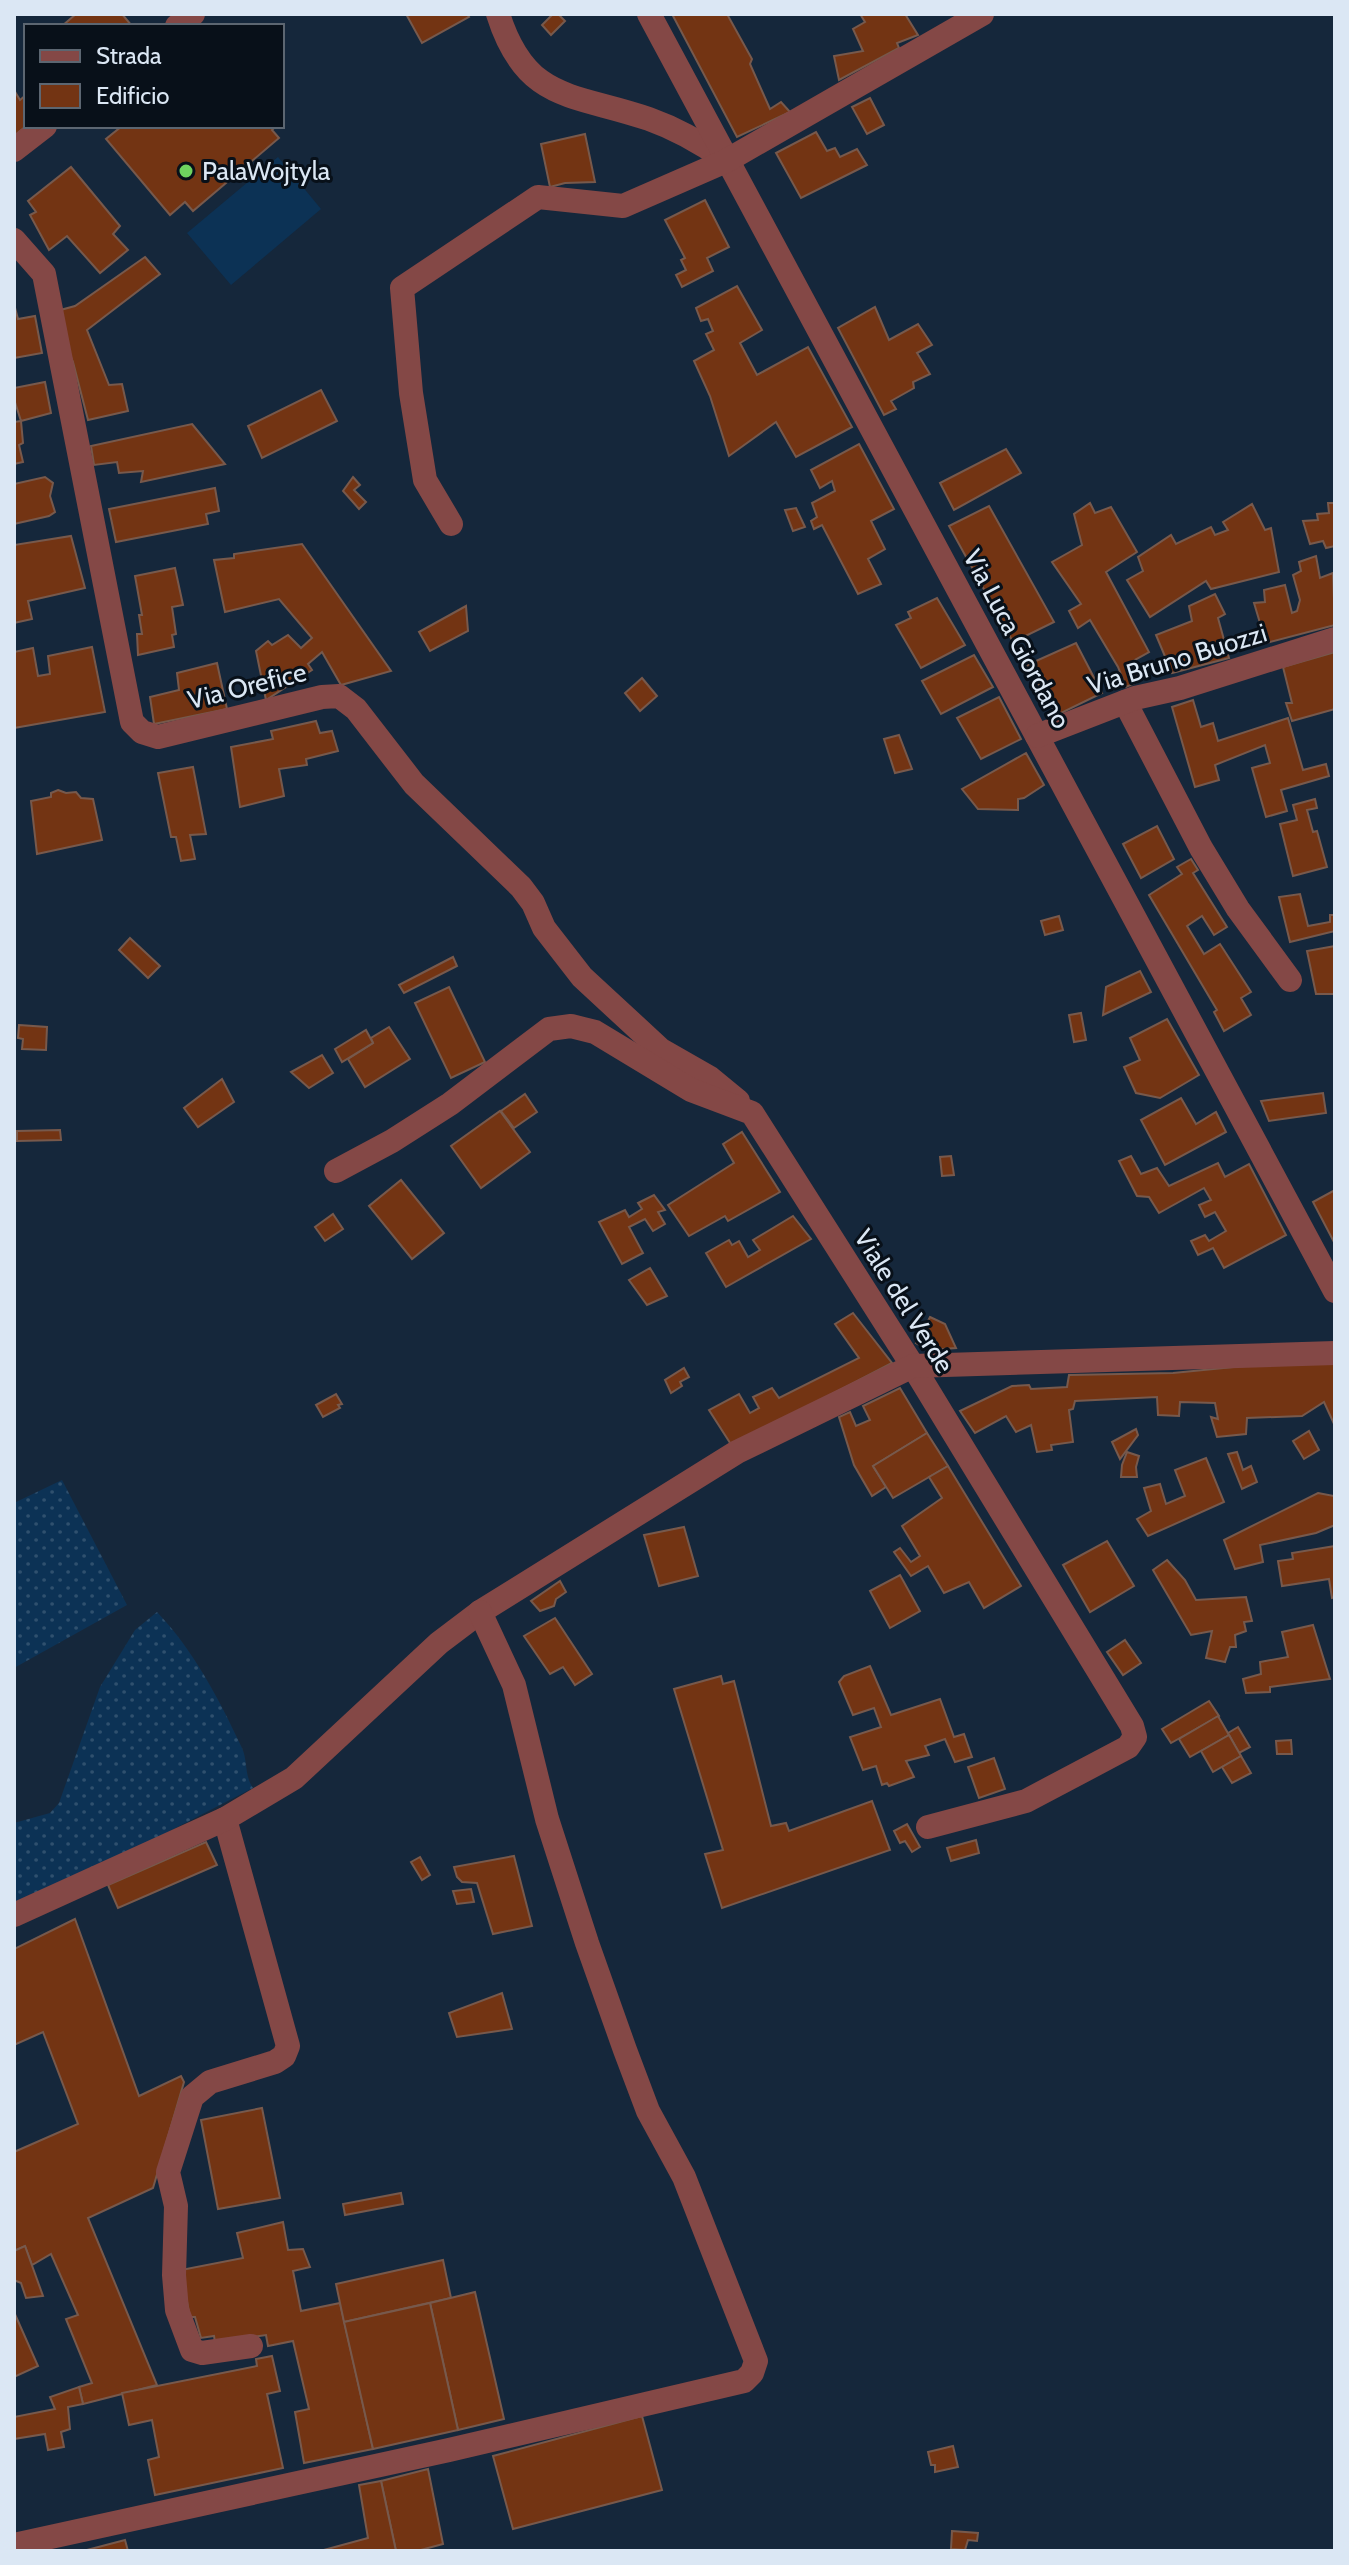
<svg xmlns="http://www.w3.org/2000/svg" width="1349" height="2565" font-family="Cabin,sans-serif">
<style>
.grass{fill:url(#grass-dots)}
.pitch{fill:#0c3255}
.building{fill:#733413;stroke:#77594c;stroke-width:2}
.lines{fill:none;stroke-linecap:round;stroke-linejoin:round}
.minor{stroke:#844846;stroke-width:24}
.poi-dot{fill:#6fd35f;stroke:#081019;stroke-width:3}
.labels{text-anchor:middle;stroke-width:6;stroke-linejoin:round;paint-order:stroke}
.poi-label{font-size:26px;fill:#dbe7f4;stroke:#081019;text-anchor:start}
.street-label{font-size:26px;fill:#dbe7f4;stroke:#081019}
</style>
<defs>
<pattern id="grass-dots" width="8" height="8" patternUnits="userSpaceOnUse" patternTransform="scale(2)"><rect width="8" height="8" fill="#0c3255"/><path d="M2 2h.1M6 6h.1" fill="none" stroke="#2f506e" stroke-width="1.8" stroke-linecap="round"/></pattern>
</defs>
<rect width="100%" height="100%" fill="#15273b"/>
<g class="grass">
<polygon points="62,1480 127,1605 14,1668 14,1503"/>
<path d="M 157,1612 C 194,1651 219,1699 242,1748 C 248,1761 244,1775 253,1788 L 160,1836 L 14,1905 L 14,1823 L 50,1813 L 59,1803 L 100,1687 L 135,1630 Z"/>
</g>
<polygon class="pitch" points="278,157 321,209 231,285 187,233"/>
<g class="building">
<polygon points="76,14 122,14 132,26 62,26"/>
<polygon points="406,14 467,14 469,17 422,43"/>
<polygon points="553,14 558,14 565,21 551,35 542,25"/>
<polygon points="672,14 727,14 752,59 750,64 770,109 781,102 790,112 737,137"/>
<polygon points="860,14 905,14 918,35 897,43 899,48 839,80 834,56 863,51 853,29 865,22"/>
<polygon points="14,90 20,100 26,95 26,126 14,136"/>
<polygon points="870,98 884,125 867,134 852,107"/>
<polygon points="122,126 276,126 272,130 279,138 193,211 185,202 170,215 106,139"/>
<polygon points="816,132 827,151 835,148 840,157 857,149 867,165 801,198 776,153"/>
<polygon points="585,134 595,182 565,183 550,187 541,144"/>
<polygon points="71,167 120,226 113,234 128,250 100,273 67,236 49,250 30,215 36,212 28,201"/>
<polygon points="705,200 729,247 707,258 713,271 682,287 676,275 686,270 681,260 685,258 665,220"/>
<polygon points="145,257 160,274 87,330 109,385 122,384 128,411 88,420 73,362 53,312 75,306"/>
<polygon points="737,286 762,330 740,343 757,375 808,347 852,427 796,457 776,422 729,456 710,396 694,361 714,350 706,334 713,331 708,319 701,321 696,308"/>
<polygon points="14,304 18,319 35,316 42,353 14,358"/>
<polygon points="875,307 889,340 918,324 932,345 917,353 930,374 913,382 914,388 891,401 896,409 884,415 838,328"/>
<polygon points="45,382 51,413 21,421 14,399 14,388"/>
<polygon points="321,390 337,421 262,458 248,426"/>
<polygon points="21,421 23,443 19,445 23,462 14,464 14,422"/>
<polygon points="192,424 225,464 141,482 143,471 119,473 117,462 94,465 91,446"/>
<polygon points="859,444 894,509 871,521 885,549 868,559 881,584 858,594 822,525 814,529 811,521 817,517 812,503 835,491 832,481 820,488 811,470"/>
<polygon points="1006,449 1021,473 954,510 940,483"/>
<polygon points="45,477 53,483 50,496 55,512 49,516 14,524 14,484"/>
<polygon points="353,477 360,485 354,490 366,502 359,509 343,491"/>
<polygon points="215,488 219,511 206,514 208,524 116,542 109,509"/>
<polygon points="1090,503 1095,513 1111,507 1137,552 1106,572 1149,652 1135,660 1141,671 1138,673 1140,681 1126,687 1118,667 1090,620 1078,628 1069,611 1081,604 1052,562 1082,545 1074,514"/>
<polygon points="1328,503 1335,503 1335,546 1326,548 1323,541 1310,544 1303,521 1318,520 1317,514 1329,513"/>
<polygon points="1252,504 1265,530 1271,528 1279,572 1211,589 1206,581 1150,617 1127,580 1143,571 1138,557 1171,535 1176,544 1211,527 1215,535 1228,530 1223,522"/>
<polygon points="989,506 1054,622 1013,642 949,526"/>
<polygon points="796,508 805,527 793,531 785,510"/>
<polygon points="71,536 85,588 28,601 32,619 14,623 14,545"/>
<polygon points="302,544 391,671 341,685 322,652 308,664 312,670 266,700 256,651 268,641 272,645 288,635 301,648 312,638 279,599 225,612 214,560 234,558 234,554"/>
<polygon points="1316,556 1320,578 1333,573 1335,625 1266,643 1254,603 1265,602 1264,590 1285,585 1292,613 1297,611 1300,600 1293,575 1301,571 1299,562"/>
<polygon points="175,568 183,605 172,607 176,634 172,635 174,647 138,655 137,634 142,634 139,615 142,615 135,576"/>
<polygon points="1215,594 1225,614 1218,618 1229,658 1172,673 1156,635 1192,621 1189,606"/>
<polygon points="937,598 965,645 921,668 896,625 911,618 908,612"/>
<polygon points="466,606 468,631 430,651 419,632"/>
<polygon points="1076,643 1102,693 1057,715 1027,665"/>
<polygon points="92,647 105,712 14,728 14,652 33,648 38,676 50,674 48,656"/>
<polygon points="1335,652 1335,709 1292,721 1286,703 1292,703 1283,667"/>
<polygon points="974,655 993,687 941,714 922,681"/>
<polygon points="217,663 227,709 154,724 150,697 179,690 177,673"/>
<polygon points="642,678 657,696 640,711 625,693"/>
<polygon points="999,697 1021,739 981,759 957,718"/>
<polygon points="1193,700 1201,727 1213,723 1218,741 1288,718 1303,770 1326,764 1329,776 1281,790 1287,811 1266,817 1252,768 1270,763 1265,745 1215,765 1219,780 1195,787 1172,707"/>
<polygon points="316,721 320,733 332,731 338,751 306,759 307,765 279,769 284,796 240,807 231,747 273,739 271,731"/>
<polygon points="899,735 912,769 895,773 884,739"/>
<polygon points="1026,753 1044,785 1024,798 1018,799 1018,810 978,809 962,789"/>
<polygon points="193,767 206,834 190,835 195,859 181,861 176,837 171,837 158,773"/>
<polygon points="58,790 66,793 76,792 81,798 93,799 102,840 37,854 31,801 51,797 51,793"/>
<polygon points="1315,799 1317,808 1307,810 1313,832 1317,831 1327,867 1293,876 1280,824 1297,820 1293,805"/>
<polygon points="1157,826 1174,859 1141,878 1123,844"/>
<polygon points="1191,859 1198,870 1193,873 1227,927 1214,935 1202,916 1187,926 1204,954 1220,944 1251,992 1241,998 1251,1015 1224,1031 1214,1012 1217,1010 1149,895 1182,874 1177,867"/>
<polygon points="1300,894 1308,926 1330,922 1330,915 1335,915 1335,931 1290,942 1279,897"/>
<polygon points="1059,916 1063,930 1045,935 1041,921"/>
<polygon points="130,938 160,966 148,978 119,950"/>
<polygon points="1335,946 1335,994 1316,994 1307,951"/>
<polygon points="453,957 457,966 404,993 399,985"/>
<polygon points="1140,971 1151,992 1103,1015 1106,987"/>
<polygon points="449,987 485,1062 451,1078 415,1003"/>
<polygon points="1081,1013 1086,1040 1074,1042 1069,1015"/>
<polygon points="1167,1019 1199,1075 1160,1098 1136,1093 1124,1067 1140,1060 1130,1038"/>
<polygon points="19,1025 47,1027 46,1050 22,1049 23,1039 18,1038"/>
<polygon points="389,1027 410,1059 365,1087 348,1059 373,1043 371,1038"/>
<polygon points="366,1030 373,1043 342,1062 335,1049"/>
<polygon points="322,1055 333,1073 309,1088 291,1072"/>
<polygon points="222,1079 234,1102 198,1127 184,1108"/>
<polygon points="1323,1093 1326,1113 1269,1121 1261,1101"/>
<polygon points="525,1094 537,1112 514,1128 501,1111"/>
<polygon points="1181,1098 1196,1124 1216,1112 1226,1132 1165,1165 1141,1120"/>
<polygon points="500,1111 530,1152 481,1188 451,1146"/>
<polygon points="60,1130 61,1140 17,1141 17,1131"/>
<polygon points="742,1132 780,1192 728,1221 725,1216 689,1236 668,1205 734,1163 723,1144"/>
<polygon points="951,1156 954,1175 942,1176 940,1157"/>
<polygon points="1131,1156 1141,1174 1157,1168 1169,1186 1218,1163 1225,1177 1249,1164 1286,1235 1224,1268 1213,1248 1198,1255 1191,1241 1205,1235 1209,1241 1226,1231 1215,1212 1205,1217 1199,1205 1211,1200 1204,1188 1159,1213 1149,1197 1137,1196 1119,1161"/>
<polygon points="401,1180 444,1233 412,1259 369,1206"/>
<polygon points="1335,1190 1335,1244 1313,1202"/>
<polygon points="654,1195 665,1210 658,1212 665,1224 653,1231 645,1219 629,1227 643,1253 622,1264 599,1222 625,1210 629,1217 642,1209 638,1203"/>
<polygon points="333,1214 343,1229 325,1241 315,1227"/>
<polygon points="793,1216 811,1239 726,1287 706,1253 729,1240 732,1245 739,1241 748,1257 760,1250 753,1240"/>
<polygon points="650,1268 667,1296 647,1305 629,1280"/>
<polygon points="853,1313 892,1363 732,1446 709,1410 739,1394 750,1413 759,1408 753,1397 772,1388 779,1398 859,1358 835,1324"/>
<polygon points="930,1317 945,1324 956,1348 928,1350 916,1343"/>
<polygon points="1335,1361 1335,1426 1324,1402 1302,1416 1247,1418 1246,1434 1217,1437 1211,1417 1218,1419 1215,1403 1180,1402 1179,1416 1158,1415 1157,1397 1075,1401 1073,1409 1069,1410 1073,1442 1051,1445 1052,1450 1037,1452 1031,1425 1016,1432 1006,1416 975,1433 960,1411 1012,1386 1029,1385 1031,1389 1067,1387 1069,1375 1173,1373 1285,1362"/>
<polygon points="684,1368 689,1377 680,1382 682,1386 671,1393 665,1380"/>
<polygon points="900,1388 927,1433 873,1466 886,1487 872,1496 854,1465 839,1417 850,1412 856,1426 870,1420 863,1406"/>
<polygon points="336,1394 342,1404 338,1405 340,1408 323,1417 316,1405"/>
<polygon points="1136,1429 1138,1435 1120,1459 1112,1442"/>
<polygon points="1309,1431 1319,1450 1304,1459 1293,1441"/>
<polygon points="927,1433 948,1466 893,1498 873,1466"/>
<polygon points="1127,1452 1139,1456 1136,1467 1137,1477 1121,1477 1122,1465"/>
<polygon points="1237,1452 1243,1470 1251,1466 1257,1482 1242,1489 1228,1454"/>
<polygon points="1206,1458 1224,1502 1148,1536 1137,1519 1151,1511 1144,1488 1160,1484 1166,1504 1185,1496 1175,1470"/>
<polygon points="948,1466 1021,1586 984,1608 969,1582 944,1593 928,1566 911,1576 894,1552 900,1548 911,1562 920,1556 902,1526 942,1498 929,1477"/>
<polygon points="1318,1493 1334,1496 1335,1525 1316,1533 1260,1545 1263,1562 1235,1569 1224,1540"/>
<polygon points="684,1527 698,1576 659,1586 644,1535"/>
<polygon points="1107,1541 1134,1586 1090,1612 1063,1565"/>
<polygon points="1335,1546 1335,1597 1332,1598 1329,1579 1282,1586 1278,1561 1293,1559 1292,1553"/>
<polygon points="1167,1560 1185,1580 1196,1600 1246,1597 1252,1621 1244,1622 1246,1631 1235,1635 1236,1647 1230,1647 1225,1662 1206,1658 1212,1631 1191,1635 1153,1570"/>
<polygon points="900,1575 920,1611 890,1628 870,1591"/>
<polygon points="560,1581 566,1592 556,1599 554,1606 540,1611 531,1601"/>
<polygon points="555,1618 592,1674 575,1685 563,1667 550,1674 524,1636"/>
<polygon points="1313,1625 1330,1679 1270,1687 1270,1692 1246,1693 1243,1679 1261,1674 1260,1662 1288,1657 1282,1632"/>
<polygon points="1125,1640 1141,1663 1123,1675 1107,1652"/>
<polygon points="870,1666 891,1715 940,1699 954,1737 964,1734 972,1757 955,1762 945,1739 925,1746 929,1755 906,1761 914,1777 889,1786 887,1783 882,1785 876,1766 863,1770 850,1737 881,1727 874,1708 853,1715 839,1682 844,1676"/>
<polygon points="721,1676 723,1684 734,1681 771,1826 786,1823 789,1831 872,1801 890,1850 722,1908 705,1854 723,1850 674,1689"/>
<polygon points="1209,1701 1219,1716 1171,1743 1162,1729"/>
<polygon points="1218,1716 1229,1735 1190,1757 1179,1739"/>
<polygon points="1238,1727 1250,1747 1239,1753 1228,1733"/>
<polygon points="1229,1735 1241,1756 1213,1772 1201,1751"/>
<polygon points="1291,1740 1292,1754 1277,1754 1276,1741"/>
<polygon points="1241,1756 1251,1773 1232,1783 1222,1767"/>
<polygon points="994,1758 1005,1789 979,1798 968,1767"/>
<polygon points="907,1824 920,1847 912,1852 905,1841 900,1843 894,1831"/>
<polygon points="976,1840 979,1853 951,1861 947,1848"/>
<polygon points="206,1842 217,1865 118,1908 108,1885"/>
<polygon points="514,1856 532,1926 493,1934 477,1883 462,1882 457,1877 454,1867"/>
<polygon points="420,1857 430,1875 422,1880 411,1862"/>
<polygon points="471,1889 474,1902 457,1904 453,1891"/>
<polygon points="75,1919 139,2096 181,2076 184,2082 153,2188 88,2218 157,2385 83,2404 79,2387 92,2383 66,2319 78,2315 51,2254 32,2265 25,2246 14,2251 14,2152 78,2124 43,2032 14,2045 14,1949"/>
<polygon points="502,1993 512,2029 457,2037 449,2013"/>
<polygon points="262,2108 280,2198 218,2209 201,2120"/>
<polygon points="401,2193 403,2204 345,2215 343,2204"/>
<polygon points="283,2222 288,2250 303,2249 310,2267 293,2271 301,2311 340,2303 373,2449 304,2463 295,2412 309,2409 293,2341 268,2346 266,2335 215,2342 214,2336 201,2338 195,2317 190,2317 181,2270 243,2258 237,2233"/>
<polygon points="25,2246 43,2296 26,2298 21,2283 14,2280 14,2251"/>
<polygon points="443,2260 451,2298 344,2322 336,2284"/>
<polygon points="475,2292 504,2419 458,2430 430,2303"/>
<polygon points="430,2303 458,2430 373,2449 344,2322"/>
<polygon points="14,2312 38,2366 14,2377"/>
<polygon points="272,2356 280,2391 267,2394 283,2468 155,2495 148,2460 159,2457 152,2420 129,2425 122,2393 257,2366 256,2359"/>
<polygon points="79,2387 83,2404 68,2407 70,2429 61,2432 64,2447 48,2450 45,2434 14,2439 14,2417 55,2409 50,2397"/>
<polygon points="642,2416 662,2490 513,2529 493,2456"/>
<polygon points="953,2446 958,2467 935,2472 935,2465 931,2465 928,2452"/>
<polygon points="428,2469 443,2544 417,2551 396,2551 381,2481"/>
<polygon points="381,2481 396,2551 320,2551 368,2538 359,2485"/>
<polygon points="952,2531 978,2533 977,2541 968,2540 965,2550 951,2549"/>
<polygon points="125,2540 128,2551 83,2551"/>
</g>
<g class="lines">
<g class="minor">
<path d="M 498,14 C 526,103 574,93 649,119 C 677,129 700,142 724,159"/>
<polyline points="649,14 1335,1291"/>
<polyline points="177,26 193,14"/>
<polyline points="14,150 45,126"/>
<polyline points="14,240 44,274 132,722 142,732 158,737 322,697 339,696 356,709 414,784 521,887 533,903 544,928 582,977 661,1050 710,1078 738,1101"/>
<polyline points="451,524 425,480 411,393 402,288 538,197 623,206 726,161 982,14"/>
<polyline points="1125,702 1201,848 1238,909 1290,980"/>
<polyline points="1037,736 1135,698 1180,688 1335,639"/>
<polyline points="336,1171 392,1141 450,1104 549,1029 571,1026 595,1032 691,1090 752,1113 916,1371 1132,1726 1135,1737 1128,1747 1026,1801 928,1827"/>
<polyline points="225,1819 288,2046 284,2056 275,2062 210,2082 192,2097 168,2172 176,2206 174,2275 177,2310 192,2350 202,2353 251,2346"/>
<polyline points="14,1915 225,1819 294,1778 439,1643 480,1612 737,1452 913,1366 1335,1353"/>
<polyline points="14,2545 449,2450 744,2381 752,2373 756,2361 684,2177 648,2111 625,2050 587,1943 547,1819 514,1685 480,1612"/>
</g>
</g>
<circle class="poi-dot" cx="186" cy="171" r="8"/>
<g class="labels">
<g class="poi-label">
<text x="202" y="180">PalaWojtyla</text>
</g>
<g class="street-label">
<text transform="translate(1017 639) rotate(62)" y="9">Via Luca Giordano</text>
<text transform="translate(1177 659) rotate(-17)" y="9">Via Bruno Buozzi</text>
<text transform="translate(247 686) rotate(-14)" y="9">Via Orefice</text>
<text transform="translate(904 1301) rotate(58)" y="9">Viale del Verde</text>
</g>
</g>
<rect width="1349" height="2565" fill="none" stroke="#dbe7f4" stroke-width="32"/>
<rect x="24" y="24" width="260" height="104" fill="#081019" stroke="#5c6671" stroke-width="2"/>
<rect x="40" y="50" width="40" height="12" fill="#844846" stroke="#5c6671" stroke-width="2"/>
<text x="96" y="64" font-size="24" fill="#dbe7f4">Strada</text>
<rect x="40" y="84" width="40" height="24" fill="#733413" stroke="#5c6671" stroke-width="2"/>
<text x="96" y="104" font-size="24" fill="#dbe7f4">Edificio</text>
</svg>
